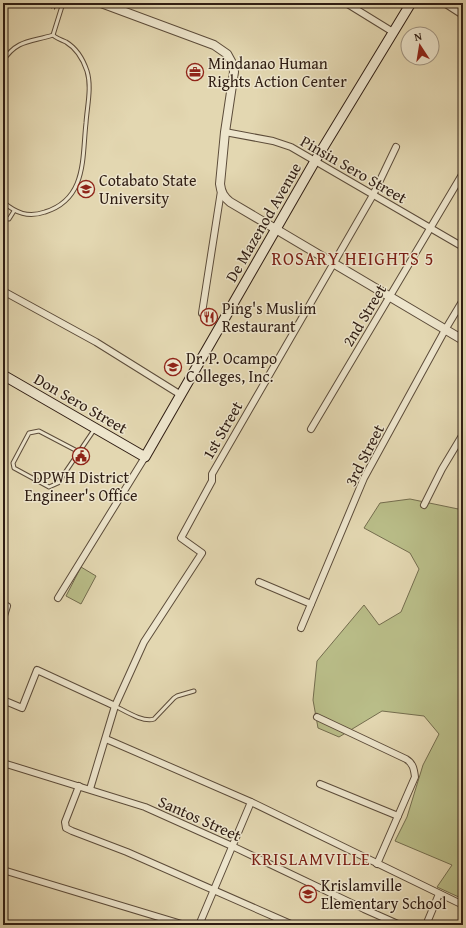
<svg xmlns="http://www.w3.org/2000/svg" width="466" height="928" font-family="'Gentium Book Plus',serif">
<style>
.green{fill:#b9bd88;stroke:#746d4e}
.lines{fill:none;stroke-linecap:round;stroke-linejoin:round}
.service-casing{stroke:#5c4c3a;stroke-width:5}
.minor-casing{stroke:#5c4c3a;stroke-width:8}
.tertiary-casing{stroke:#5c4c3a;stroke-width:10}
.secondary-casing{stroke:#2f1d13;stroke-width:11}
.path{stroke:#2f1d13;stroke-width:1.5;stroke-dasharray:1 2;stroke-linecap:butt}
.service{stroke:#ede5cc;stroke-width:3}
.minor{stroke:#ede5cc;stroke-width:6}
.tertiary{stroke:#ede5cc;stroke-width:8}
.secondary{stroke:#ede5cc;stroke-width:9}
.labels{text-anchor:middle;stroke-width:3;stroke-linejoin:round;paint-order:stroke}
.poi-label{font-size:16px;fill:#2f1d13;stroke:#ede5cc;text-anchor:start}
.street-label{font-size:16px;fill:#2f1d13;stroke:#ede5cc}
.neighbourhood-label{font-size:17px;letter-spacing:1px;fill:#7a1f14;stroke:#ede5cc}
.quarter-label{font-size:18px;letter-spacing:1px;fill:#7a1f14;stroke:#ede5cc}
</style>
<rect width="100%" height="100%" fill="#e3d7b1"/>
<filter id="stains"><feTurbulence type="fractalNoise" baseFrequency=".005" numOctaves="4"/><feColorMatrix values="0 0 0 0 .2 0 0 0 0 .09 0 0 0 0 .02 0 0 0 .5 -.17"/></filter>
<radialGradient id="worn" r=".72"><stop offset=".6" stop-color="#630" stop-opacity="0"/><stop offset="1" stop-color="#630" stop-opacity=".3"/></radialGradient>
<g class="green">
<polygon points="410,499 463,510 463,899 437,887 452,865 395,841 407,817 423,765 439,734 424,716 382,711 339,737 318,728 313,700 317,661 364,605 379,625 401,612 419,569 410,553 364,528 380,503"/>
<polygon points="81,567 96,576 81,604 66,596"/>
</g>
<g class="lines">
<g class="service-casing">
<g id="service">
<path d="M 3,61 C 17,39 32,42 53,35 L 63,3"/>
<path d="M 3,202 C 16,213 28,218 45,212 C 87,199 82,158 86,123 C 87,107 92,87 87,71 C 83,59 76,48 66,42 C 61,40 56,38 53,35"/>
<polyline points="3,218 9,219 14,211"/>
<polyline points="79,452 39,431 29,433 13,463 14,468 49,487 58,483 94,430"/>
<path d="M 115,706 C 125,711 144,723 154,719 L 174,698 L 177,696 L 194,691"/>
</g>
</g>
<g class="minor-casing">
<g id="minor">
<polyline points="346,3 393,32"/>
<polyline points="225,132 273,141 291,147 463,247"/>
<polyline points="3,291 96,342 181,395"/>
<polyline points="202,313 221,191"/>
<polyline points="311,429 463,173"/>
<polyline points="424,505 442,469 463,434"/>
<polyline points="259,582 311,604"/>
<polyline points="58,598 145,457"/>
<polyline points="3,619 7,606"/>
<polyline points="301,628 364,478 445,330 463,300"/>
<polyline points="3,700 22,708 37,670 115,706"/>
<path d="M 317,717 L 406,759 C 413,763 414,769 415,777 L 377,864"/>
<polyline points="106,739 251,802 463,905"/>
<polyline points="3,763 145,807 232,846 364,909 400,925"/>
<polyline points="320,784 398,816"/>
<polyline points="79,786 65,822 66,828 72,831 127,852 293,925"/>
<polyline points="90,789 115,706 144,642 202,553 181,538 212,481 212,474 373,195 396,147"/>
<polyline points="3,870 185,925"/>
<polyline points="199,925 251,802"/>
<polyline points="426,925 439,894"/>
</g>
</g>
<g class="tertiary-casing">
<g id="tertiary">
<path d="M 101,3 L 214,45 L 227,54 L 233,65 L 234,72 L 225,132 L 220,184 C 221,193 224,197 230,202 L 463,340"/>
<polyline points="446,3 463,14"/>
</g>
</g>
<g class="secondary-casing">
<polyline id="secondary" points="3,375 145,457 315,161 411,3"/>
</g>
<g class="path">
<polyline points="37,3 56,9"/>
<polyline points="3,14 5,15 6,3"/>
</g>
<use href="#service" class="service"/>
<use href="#minor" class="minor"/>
<use href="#tertiary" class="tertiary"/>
<use href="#secondary" class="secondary"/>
</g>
<defs>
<g id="office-ring" transform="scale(0.9)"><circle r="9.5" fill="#ede5cc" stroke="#8f2418" stroke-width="1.5"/><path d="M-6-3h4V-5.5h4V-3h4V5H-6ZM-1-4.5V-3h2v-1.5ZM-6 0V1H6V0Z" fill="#8f2418"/></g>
<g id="university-ring" transform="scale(0.9)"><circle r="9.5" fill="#ede5cc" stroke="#8f2418" stroke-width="1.5"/><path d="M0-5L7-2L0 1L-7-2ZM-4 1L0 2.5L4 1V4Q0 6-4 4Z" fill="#8f2418"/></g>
<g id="restaurant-ring" transform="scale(0.9)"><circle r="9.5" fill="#ede5cc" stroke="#8f2418" stroke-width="1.5"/><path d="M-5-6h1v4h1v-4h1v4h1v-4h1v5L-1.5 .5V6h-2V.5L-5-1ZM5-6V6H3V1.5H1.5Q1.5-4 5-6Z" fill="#8f2418"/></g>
<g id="civic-ring" transform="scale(0.9)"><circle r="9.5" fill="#ede5cc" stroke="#8f2418" stroke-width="1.5"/><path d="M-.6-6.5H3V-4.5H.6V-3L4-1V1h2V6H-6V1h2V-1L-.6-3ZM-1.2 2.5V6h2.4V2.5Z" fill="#8f2418"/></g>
<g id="school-ring" transform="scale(0.9)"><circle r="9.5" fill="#ede5cc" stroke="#8f2418" stroke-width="1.5"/><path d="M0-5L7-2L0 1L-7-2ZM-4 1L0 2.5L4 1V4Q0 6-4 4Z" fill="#8f2418"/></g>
</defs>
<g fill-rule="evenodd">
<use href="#office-ring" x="195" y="72"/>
<use href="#university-ring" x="86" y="189"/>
<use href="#restaurant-ring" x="209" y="317"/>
<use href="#university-ring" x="173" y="367"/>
<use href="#civic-ring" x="81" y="456"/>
<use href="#school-ring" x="308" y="894"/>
</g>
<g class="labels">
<g class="poi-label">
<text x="208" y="69">Mindanao Human<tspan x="208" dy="18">Rights Action Center</tspan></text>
<text x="99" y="186">Cotabato State<tspan x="99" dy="18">University</tspan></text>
<text x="222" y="314">Ping's Muslim<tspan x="222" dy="18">Restaurant</tspan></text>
<text x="186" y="364">Dr. P. Ocampo<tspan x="186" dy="18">Colleges, Inc.</tspan></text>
<text x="81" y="483" text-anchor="middle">DPWH District<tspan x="81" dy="18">Engineer's Office</tspan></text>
<text x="321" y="891">Krislamville<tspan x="321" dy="18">Elementary School</tspan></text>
</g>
<g class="street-label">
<text transform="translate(354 169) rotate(30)" y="6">Pinsin Sero Street</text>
<text transform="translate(263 222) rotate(-60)" y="6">De Mazenod Avenue</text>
<text transform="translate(364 315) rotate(-59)" y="6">2nd Street</text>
<text transform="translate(81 403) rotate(30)" y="6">Don Sero Street</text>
<text transform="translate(222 430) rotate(-60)" y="6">1st Street</text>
<text transform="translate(364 455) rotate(-63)" y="6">3rd Street</text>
<text transform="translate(200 818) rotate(24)" y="6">Santos Street</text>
</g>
<g class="neighbourhood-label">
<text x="311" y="865">KRISLAMVILLE</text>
</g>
<g class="quarter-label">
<text x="353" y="265">ROSARY HEIGHTS 5</text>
</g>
</g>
<rect width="466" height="928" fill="none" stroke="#e3d7b1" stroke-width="16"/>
<rect x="4" y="4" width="458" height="920" fill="none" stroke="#2f1d13" stroke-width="2"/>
<rect x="8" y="8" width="450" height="912" fill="none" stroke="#2f1d13"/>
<g transform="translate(420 46) rotate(348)"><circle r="19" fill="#ede5cc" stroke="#a19582"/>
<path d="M0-3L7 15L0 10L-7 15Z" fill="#8f2418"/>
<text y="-6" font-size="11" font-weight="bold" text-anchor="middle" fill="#2f1d13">N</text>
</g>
<rect width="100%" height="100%" filter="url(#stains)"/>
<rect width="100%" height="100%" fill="url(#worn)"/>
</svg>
